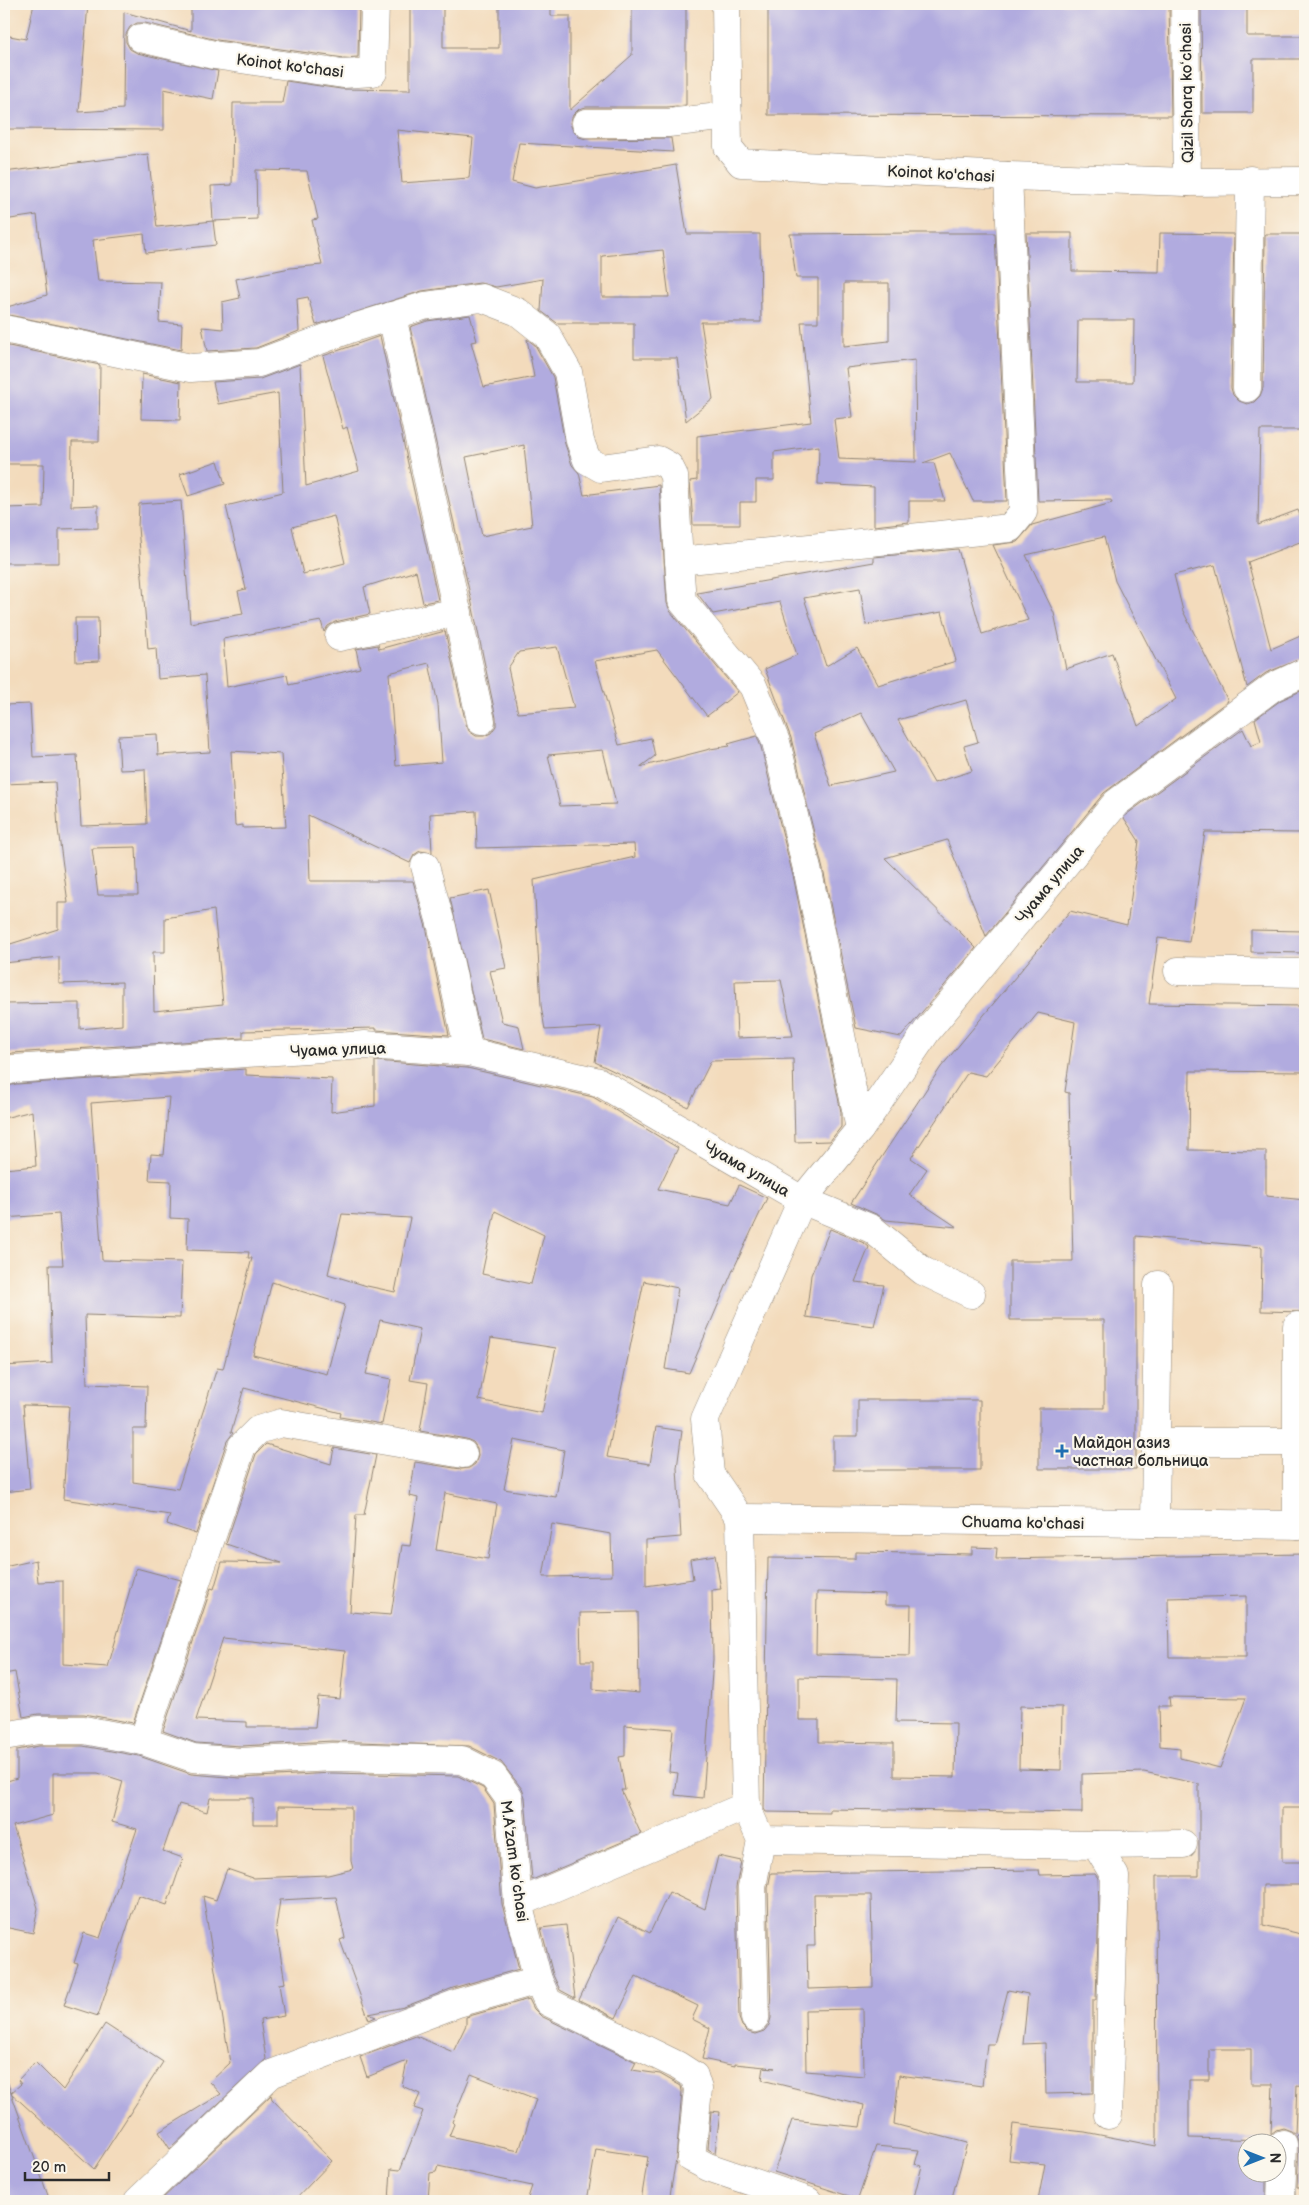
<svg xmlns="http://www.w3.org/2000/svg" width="1309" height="2205" font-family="'Balsamiq Sans',sans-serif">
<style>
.building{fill:#b1abdf;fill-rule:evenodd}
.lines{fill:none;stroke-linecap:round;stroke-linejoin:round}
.minor-casing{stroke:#8f8374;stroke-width:29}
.minor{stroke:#fff;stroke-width:28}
.poi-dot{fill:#1f6fb2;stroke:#fbf7ec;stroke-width:2}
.labels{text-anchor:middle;stroke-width:4.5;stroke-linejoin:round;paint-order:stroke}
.street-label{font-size:16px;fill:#2b2b2b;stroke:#fbf7ec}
.poi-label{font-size:16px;fill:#2b2b2b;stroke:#fbf7ec;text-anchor:start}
</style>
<rect width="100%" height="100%" fill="#fbf7ec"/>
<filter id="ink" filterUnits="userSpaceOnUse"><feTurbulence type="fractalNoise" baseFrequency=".02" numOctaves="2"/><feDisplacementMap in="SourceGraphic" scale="10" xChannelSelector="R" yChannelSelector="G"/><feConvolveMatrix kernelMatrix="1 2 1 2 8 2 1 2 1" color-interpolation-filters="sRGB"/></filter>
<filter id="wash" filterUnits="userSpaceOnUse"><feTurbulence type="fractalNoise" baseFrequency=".0096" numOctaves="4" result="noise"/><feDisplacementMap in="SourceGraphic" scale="20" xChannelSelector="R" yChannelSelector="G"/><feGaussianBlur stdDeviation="1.12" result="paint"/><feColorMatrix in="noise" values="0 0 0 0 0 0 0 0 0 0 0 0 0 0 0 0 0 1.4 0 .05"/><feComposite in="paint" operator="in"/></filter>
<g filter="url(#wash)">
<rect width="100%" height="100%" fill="#f3dbbc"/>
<g id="blocks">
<g class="building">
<polygon points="34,4 88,4 79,112 123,109 124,12 191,31 191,4 359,4 358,57 344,58 217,40 145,23 137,23 130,27 126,34 126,42 130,49 137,53 218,71 213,99 164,89 164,130 4,129 4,35 26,39"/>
<path d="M 410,4 L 443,4 L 443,48 L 499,48 L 499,4 L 551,4 L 551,16 L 570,16 L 570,110 L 632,55 L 632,4 L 686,4 L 686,105 L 667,107 L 586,107 L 579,109 L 573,115 L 570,123 L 573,131 L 579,137 L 586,139 L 671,138 L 673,152 L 519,143 L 512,182 L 535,188 L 676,165 L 687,234 L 760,234 L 761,322 L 701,322 L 713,399 L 686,421 L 677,358 L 634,358 L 634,323 L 557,323 L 541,311 L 543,279 L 496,287 L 480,283 L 422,291 L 316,325 L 308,297 L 297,299 L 299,331 L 256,348 L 207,351 L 202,327 L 223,329 L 222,302 L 240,298 L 236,279 L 290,268 L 322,265 L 312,220 L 318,219 L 307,171 L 256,170 L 257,219 L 213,221 L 211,186 L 232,185 L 233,103 L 282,103 L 286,81 L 341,89 L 410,90 ZM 397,130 L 473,138 L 469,178 L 402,183 ZM 663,250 L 669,297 L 602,297 L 602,256 Z"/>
<polygon points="768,4 1169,4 1171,116 768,115"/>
<polygon points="1201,4 1247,4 1247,36 1305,36 1305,59 1253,59 1253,113 1202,113"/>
<polygon points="148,154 157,227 213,221 216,245 146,253 144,234 93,240 98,281 161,282 159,322 182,324 181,350 4,314 4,308 47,295 37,215 4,220 4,172"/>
<path d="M 915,233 L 995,233 L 1007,501 L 973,501 L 950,453 L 923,463 L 934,463 L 945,501 L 909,501 L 909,522 L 874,526 L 874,487 L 818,484 L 819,446 L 774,452 L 774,480 L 756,480 L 756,502 L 740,502 L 740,525 L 693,525 L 690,481 L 697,480 L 697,436 L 811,422 L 801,322 L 818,322 L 818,278 L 796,278 L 790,234 ZM 844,283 L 889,283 L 889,341 L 844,346 ZM 915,360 L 916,462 L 839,459 L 834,419 L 852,417 L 846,368 Z"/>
<path d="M 1026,233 L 1072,233 L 1072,271 L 1159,272 L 1160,233 L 1234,234 L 1231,388 L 1233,395 L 1239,401 L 1247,404 L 1254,402 L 1260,396 L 1263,388 L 1265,234 L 1305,234 L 1305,430 L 1260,430 L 1258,525 L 1298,510 L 1305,529 L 1305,540 L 1248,562 L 1271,649 L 1305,634 L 1305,657 L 1266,673 L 1247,687 L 1215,565 L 1174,575 L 1183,611 L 1228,701 L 1104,793 L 986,936 L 947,840 L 885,858 L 976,948 L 901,1037 L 856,1028 L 824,874 L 791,738 L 765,669 L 797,655 L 780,602 L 713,614 L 697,593 L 874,562 L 874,557 L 958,549 L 982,634 L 1028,620 L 993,545 L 1017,542 L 1032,525 L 1112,503 L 1111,500 L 1038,501 ZM 1078,320 L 1134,320 L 1133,382 L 1077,382 ZM 1104,537 L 1115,581 L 1176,699 L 1138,726 L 1112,653 L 1066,669 L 1054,613 L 1026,555 ZM 860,588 L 866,625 L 942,612 L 956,661 L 878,685 L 857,648 L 826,666 L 804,598 ZM 966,700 L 978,742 L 964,746 L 972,771 L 934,783 L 898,720 ZM 861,713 L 894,772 L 831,786 L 814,734 Z"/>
<path d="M 470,315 L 477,341 L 471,342 L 484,387 L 534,377 L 527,339 L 535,345 L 553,377 L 565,444 L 572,465 L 579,473 L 584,495 L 659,485 L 667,603 L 670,611 L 738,692 L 707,716 L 657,650 L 595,661 L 619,745 L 651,738 L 655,756 L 640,767 L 710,749 L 730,746 L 728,744 L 757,736 L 761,747 L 794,880 L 841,1112 L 841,1127 L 830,1141 L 795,1142 L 793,1059 L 711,1061 L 688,1107 L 595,1062 L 601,1027 L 545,1030 L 541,1005 L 534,880 L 635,857 L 634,844 L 477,848 L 476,811 L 430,814 L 432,853 L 420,851 L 414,855 L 410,863 L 308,815 L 310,881 L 413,881 L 427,931 L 449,1035 L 376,1030 L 376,1028 L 243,1031 L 243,1038 L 12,1053 L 4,1056 L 4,1004 L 80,1003 L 80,1029 L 122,1025 L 122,982 L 59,984 L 59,957 L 4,963 L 4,946 L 58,929 L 58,903 L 68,903 L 58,829 L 55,782 L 4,784 L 4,734 L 6,733 L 4,705 L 30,704 L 33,757 L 77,755 L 81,826 L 147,824 L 145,769 L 120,770 L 118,736 L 157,734 L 158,755 L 210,752 L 205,675 L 158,679 L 156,648 L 148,649 L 138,527 L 139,504 L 181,501 L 190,623 L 243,614 L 238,591 L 246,589 L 226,506 L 283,492 L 278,393 L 218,404 L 213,382 L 260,379 L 300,364 L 306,486 L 359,471 L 347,427 L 343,429 L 323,356 L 380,336 L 438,600 L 423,603 L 416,571 L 364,587 L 370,614 L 335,622 L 328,626 L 324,632 L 321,621 L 223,639 L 227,687 L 287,675 L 289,685 L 360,668 L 356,649 L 378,645 L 379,649 L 445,631 L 466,724 L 469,731 L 476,736 L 484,736 L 491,733 L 496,726 L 496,718 L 473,608 L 410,327 L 427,321 ZM 524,445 L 532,526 L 482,536 L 466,457 ZM 334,516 L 345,563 L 303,574 L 292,527 ZM 557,647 L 574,708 L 518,713 L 508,668 L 519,652 ZM 429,663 L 438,704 L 442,762 L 396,766 L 389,673 ZM 603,750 L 616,804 L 560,806 L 548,755 ZM 231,751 L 281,754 L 286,827 L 243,828 L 243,825 L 235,826 ZM 136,847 L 138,895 L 98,895 L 92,848 ZM 214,910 L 223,1004 L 154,1011 L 153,952 L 165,952 L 165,918 ZM 781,980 L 793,1036 L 737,1038 L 735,981 Z"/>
<polygon points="4,345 100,365 99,442 72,442 71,506 98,505 98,528 59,529 59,563 4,563 4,508 43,507 44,464 4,464"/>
<polygon points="142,374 181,382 180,420 141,419"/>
<polygon points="218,461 225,484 188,496 180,474"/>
<polygon points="75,618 98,618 99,661 76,662"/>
<polygon points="1305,689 1305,833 1205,832 1189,942 1158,938 1149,1004 1305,1006 1305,1072 1190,1071 1189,1150 1266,1151 1266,1196 1305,1200 1305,1312 1261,1311 1262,1247 1136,1236 1136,1469 1039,1469 1039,1408 1104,1408 1104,1320 1010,1320 1010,1261 1073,1261 1069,1093 1065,1092 1075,1022 1038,1013 986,1076 968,1072 911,1158 927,1169 909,1195 957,1227 886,1220 878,1215 851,1203 941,1067 1070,911 1127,925 1139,841 1124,818 1127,814 1243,729 1251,746 1261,742 1255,719 1281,700"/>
<polygon points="489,890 506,968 490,971 502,1022 519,1026 524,1049 482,1039 450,898"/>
<polygon points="1251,930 1305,931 1305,953 1251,952"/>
<path d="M 375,1061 L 467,1068 L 593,1097 L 678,1148 L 658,1189 L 730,1204 L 739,1185 L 767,1198 L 733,1270 L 689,1373 L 665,1369 L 678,1288 L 644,1281 L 607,1457 L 650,1464 L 656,1427 L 682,1431 L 677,1468 L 681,1537 L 646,1540 L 646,1586 L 693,1579 L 690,1559 L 715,1555 L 721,1589 L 712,1590 L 713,1659 L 703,1798 L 675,1795 L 678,1773 L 669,1772 L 673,1729 L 625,1725 L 625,1756 L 619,1757 L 625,1790 L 621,1790 L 641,1834 L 532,1880 L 525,1797 L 522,1789 L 501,1762 L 469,1746 L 332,1741 L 241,1746 L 196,1743 L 163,1731 L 211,1588 L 214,1589 L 222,1562 L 282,1563 L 226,1544 L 256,1454 L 266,1444 L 331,1464 L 334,1448 L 376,1455 L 364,1515 L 356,1515 L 350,1612 L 391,1615 L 402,1545 L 410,1546 L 418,1498 L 410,1496 L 415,1462 L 461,1469 L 469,1468 L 475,1464 L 478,1456 L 477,1448 L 473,1442 L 466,1439 L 420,1431 L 428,1383 L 410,1380 L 420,1329 L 380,1320 L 366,1374 L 391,1379 L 382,1424 L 340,1417 L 341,1413 L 244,1388 L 231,1432 L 233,1433 L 227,1441 L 196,1534 L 167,1524 L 170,1515 L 63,1499 L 69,1406 L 23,1405 L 30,1489 L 4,1492 L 4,1366 L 52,1363 L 49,1265 L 63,1265 L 59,1214 L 4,1218 L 4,1169 L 36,1166 L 32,1111 L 4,1118 L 4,1087 L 16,1084 L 246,1069 L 246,1075 L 332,1079 L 331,1112 L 375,1106 ZM 169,1097 L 164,1155 L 151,1154 L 149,1180 L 171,1181 L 170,1218 L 188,1219 L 187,1250 L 249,1252 L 248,1258 L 252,1258 L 223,1369 L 217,1368 L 178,1489 L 133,1482 L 133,1429 L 146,1429 L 147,1386 L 87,1384 L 85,1315 L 180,1318 L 182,1262 L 102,1260 L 91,1103 ZM 495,1211 L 544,1235 L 531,1284 L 482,1274 ZM 342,1214 L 410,1218 L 395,1292 L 367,1286 L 328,1274 ZM 272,1282 L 345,1305 L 327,1374 L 253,1355 ZM 491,1338 L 556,1348 L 542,1413 L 479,1400 ZM 514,1440 L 564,1450 L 556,1497 L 504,1489 ZM 445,1493 L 497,1504 L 488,1559 L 436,1550 ZM 552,1524 L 611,1534 L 612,1576 L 543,1577 ZM 638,1612 L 639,1693 L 593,1689 L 593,1661 L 581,1661 L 580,1613 ZM 223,1638 L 345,1651 L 340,1699 L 318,1697 L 315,1727 L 247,1727 L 247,1722 L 196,1720 Z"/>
<polygon points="830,1229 864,1243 869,1247 855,1282 884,1285 874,1326 806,1317 811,1275"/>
<polygon points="858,1400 980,1400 980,1470 833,1470 833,1436 858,1436"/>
<path d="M 972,1547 L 997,1548 L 996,1559 L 1305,1554 L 1305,1808 L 1282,1808 L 1282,1862 L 1305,1862 L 1305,1885 L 1263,1885 L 1263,1925 L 1305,1935 L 1305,2086 L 1297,2085 L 1295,2134 L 1291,2131 L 1283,2128 L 1276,2130 L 1271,2134 L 1273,2084 L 1251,2084 L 1251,2049 L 1209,2049 L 1209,2080 L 1189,2080 L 1189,2138 L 1268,2140 L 1268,2142 L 1246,2142 L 1246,2172 L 1266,2172 L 1266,2201 L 1038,2201 L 1045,2164 L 1009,2160 L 1013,2124 L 1085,2132 L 1156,2146 L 1157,2136 L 1156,1876 L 1199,1876 L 1199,1784 L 1144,1772 L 1082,1774 L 1082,1813 L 830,1809 L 830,1813 L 766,1812 L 764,1809 L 768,1558 L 855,1559 L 855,1552 L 972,1554 ZM 817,1592 L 885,1594 L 885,1605 L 911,1605 L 910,1656 L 816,1654 ZM 1246,1596 L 1246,1657 L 1169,1657 L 1168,1598 ZM 799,1677 L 897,1679 L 896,1722 L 956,1723 L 955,1777 L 894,1776 L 894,1743 L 819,1742 L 819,1720 L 799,1720 ZM 1169,1697 L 1246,1698 L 1220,1768 L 1180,1758 L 1180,1748 L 1160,1746 L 1159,1706 L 1170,1706 ZM 1020,1706 L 1062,1707 L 1061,1770 L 1019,1769 Z"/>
<polygon points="36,1560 38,1582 63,1581 63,1664 108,1667 136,1568 181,1580 133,1723 84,1714 38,1714 23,1717 15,1672 4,1674 4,1567"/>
<polygon points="39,1746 83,1746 139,1756 191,1774 240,1778 332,1773 458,1776 483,1788 494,1804 502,1904 519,1969 453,1988 404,2007 369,2014 376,2017 369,2020 340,1940 345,1938 336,1897 280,1900 276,1927 285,1983 279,1984 284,2016 260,2020 266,2059 170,2149 159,2132 221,2094 210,2082 230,2063 203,1896 216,1900 227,1869 253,1878 328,1875 353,1869 351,1861 351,1807 278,1806 278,1824 253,1824 253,1798 210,1798 207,1812 179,1804 163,1851 183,1858 167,1905 138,1895 98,2016 64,2005 78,1964 74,1963 84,1933 100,1938 137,1829 112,1822 123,1781 98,1773 53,1773 53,1815 13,1826 38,1908 33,1933 4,1927 4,1782 17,1778 17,1750"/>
<path d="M 718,1856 L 741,1861 L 736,1887 L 739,2018 L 742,2026 L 748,2032 L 755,2034 L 764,2031 L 769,2025 L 771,2018 L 768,1888 L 771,1873 L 1039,1870 L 1040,1875 L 1095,1874 L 1098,1878 L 1099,1905 L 1096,2000 L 1093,2000 L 1093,2093 L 1046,2094 L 1045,2043 L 1023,2044 L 1028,1994 L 1008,1990 L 994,2044 L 987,2044 L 982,2086 L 899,2075 L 894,2124 L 967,2143 L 951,2201 L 913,2201 L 922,2166 L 915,2164 L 919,2150 L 876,2146 L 858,2199 L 774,2172 L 792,2120 L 860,2127 L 864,2105 L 762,2080 L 764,2067 L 775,2068 L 735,2064 L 735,2066 L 702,2059 L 710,2028 L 692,2019 L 698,2006 L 636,1976 L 616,2018 L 579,2000 L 618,1917 L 650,1933 L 669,1892 L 705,1909 ZM 814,1895 L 871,1895 L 873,1987 L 808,1989 L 807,1946 L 815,1946 ZM 863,2009 L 864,2076 L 806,2071 L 805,2010 Z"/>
<polygon points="566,1925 575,1998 560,1990 553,1975 541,1928"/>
<path d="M 529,1999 L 534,2009 L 541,2016 L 636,2062 L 632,2070 L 660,2074 L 681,2086 L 682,2091 L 676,2159 L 669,2201 L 641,2201 L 648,2157 L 596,2149 L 587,2201 L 527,2201 L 532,2186 L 438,2166 L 436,2172 L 430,2173 L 428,2201 L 389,2201 L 391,2169 L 400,2170 L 423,2111 L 414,2108 L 420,2094 L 402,2086 L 407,2061 L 367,2077 L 360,2057 L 416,2036 L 453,2052 L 466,2025 L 466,2017 ZM 471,2074 L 536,2099 L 519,2151 L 449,2136 L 454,2124 L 452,2122 Z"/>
<polygon points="105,2024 163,2062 94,2169 11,2093 50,2201 4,2201 4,2082 7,2081 11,2093 21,2084 18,2080 35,2062 63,2090"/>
<polygon points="271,2095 272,2099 332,2161 294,2201 160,2201"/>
<polygon points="711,2111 720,2112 715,2153 708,2149"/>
<polygon points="1296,2135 1305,2135 1305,2187 1297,2187 1299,2145"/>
</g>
</g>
</g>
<g filter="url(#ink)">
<use href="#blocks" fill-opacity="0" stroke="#8f8374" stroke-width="1"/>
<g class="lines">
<g class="minor-casing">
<g id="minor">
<polyline points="726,4 728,147 741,163 1008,176 1187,182 1305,181"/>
<polyline points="1185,4 1187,182"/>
<polyline points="141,38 214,55 343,74 373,72 375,4"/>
<polyline points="586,123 668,123 728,116"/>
<polyline points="392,316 481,721"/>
<polyline points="4,329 191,368 259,363 350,329 424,306 482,298 518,312 547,335 568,372 580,441 587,460 601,468 658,460 669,466 674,476 679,561"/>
<polyline points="1247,388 1250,180"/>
<polyline points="339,637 458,612"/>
<polyline points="425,866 442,927 469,1052"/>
<polyline points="1178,971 1305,973"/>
<polyline points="4,1072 13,1069 365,1045 469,1052 599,1082 802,1200 860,1129 927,1031 1116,803 1273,687 1305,672"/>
<polyline points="860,1129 809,877 776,742 753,686 682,601 679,561 1010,528 1023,512 1008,176"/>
<polyline points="1297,1326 1297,1525"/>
<polyline points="1156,1442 1297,1442"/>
<polyline points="740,1518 1305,1525"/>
<polyline points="1155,1523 1158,1285"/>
<polyline points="4,1736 38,1730 84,1730 143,1741 193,1758 241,1762 332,1757 462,1760 493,1776 509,1798 518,1903 538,1980 458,2003 271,2074 138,2201"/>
<polyline points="143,1741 242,1446 258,1430 281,1423 463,1454"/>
<polyline points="761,1840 1096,1845 1115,1876 1108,2115"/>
<polyline points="1096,1845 1183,1844"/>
<polyline points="518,1903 746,1806"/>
<polyline points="538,1980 548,2002 677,2065 694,2076 698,2089 691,2158 708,2167 808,2201"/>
<polyline points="755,2018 752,1887 761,1840 746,1806 740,1518 710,1474 705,1419 802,1200 872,1229 923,1271 971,1294"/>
<polyline points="1281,2201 1283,2144"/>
</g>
</g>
<use href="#minor" class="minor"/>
</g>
</g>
<path class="poi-dot" d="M1059.5 1443.5h5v5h5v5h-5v5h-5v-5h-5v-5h5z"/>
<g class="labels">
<g class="street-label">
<text transform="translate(290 65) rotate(7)" y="6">Koinot ko'chasi</text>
<text transform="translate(1186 93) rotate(-91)" y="6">Qizil Sharq koʻchasi</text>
<text transform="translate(941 173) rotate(3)" y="6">Koinot ko'chasi</text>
<text transform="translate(1049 884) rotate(-50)" y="6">Чуама улица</text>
<text transform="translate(338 1049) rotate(-2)" y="6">Чуама улица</text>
<text transform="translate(747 1168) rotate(30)" y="6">Чуама улица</text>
<text transform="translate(1023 1522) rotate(1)" y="6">Chuama ko'chasi</text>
<text transform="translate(515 1861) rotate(82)" y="6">M.Aʻzam koʻchasi</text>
</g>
<g class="poi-label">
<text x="1073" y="1448">Майдон азиз<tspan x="1073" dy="18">частная больница</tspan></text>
</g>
</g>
<rect width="1309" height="2205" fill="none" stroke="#fbf7ec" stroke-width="20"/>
<g transform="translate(1262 2158) rotate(90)"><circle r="24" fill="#fbf7ec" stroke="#a8a59f"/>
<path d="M0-4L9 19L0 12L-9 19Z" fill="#1f6fb2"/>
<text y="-8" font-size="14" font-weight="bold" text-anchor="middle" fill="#2b2b2b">N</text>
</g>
<path d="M25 2172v8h84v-8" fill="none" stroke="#2b2b2b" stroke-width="2.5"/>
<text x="32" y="2172" font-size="15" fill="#2b2b2b" stroke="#fbf7ec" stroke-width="4" paint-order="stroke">20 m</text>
</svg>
